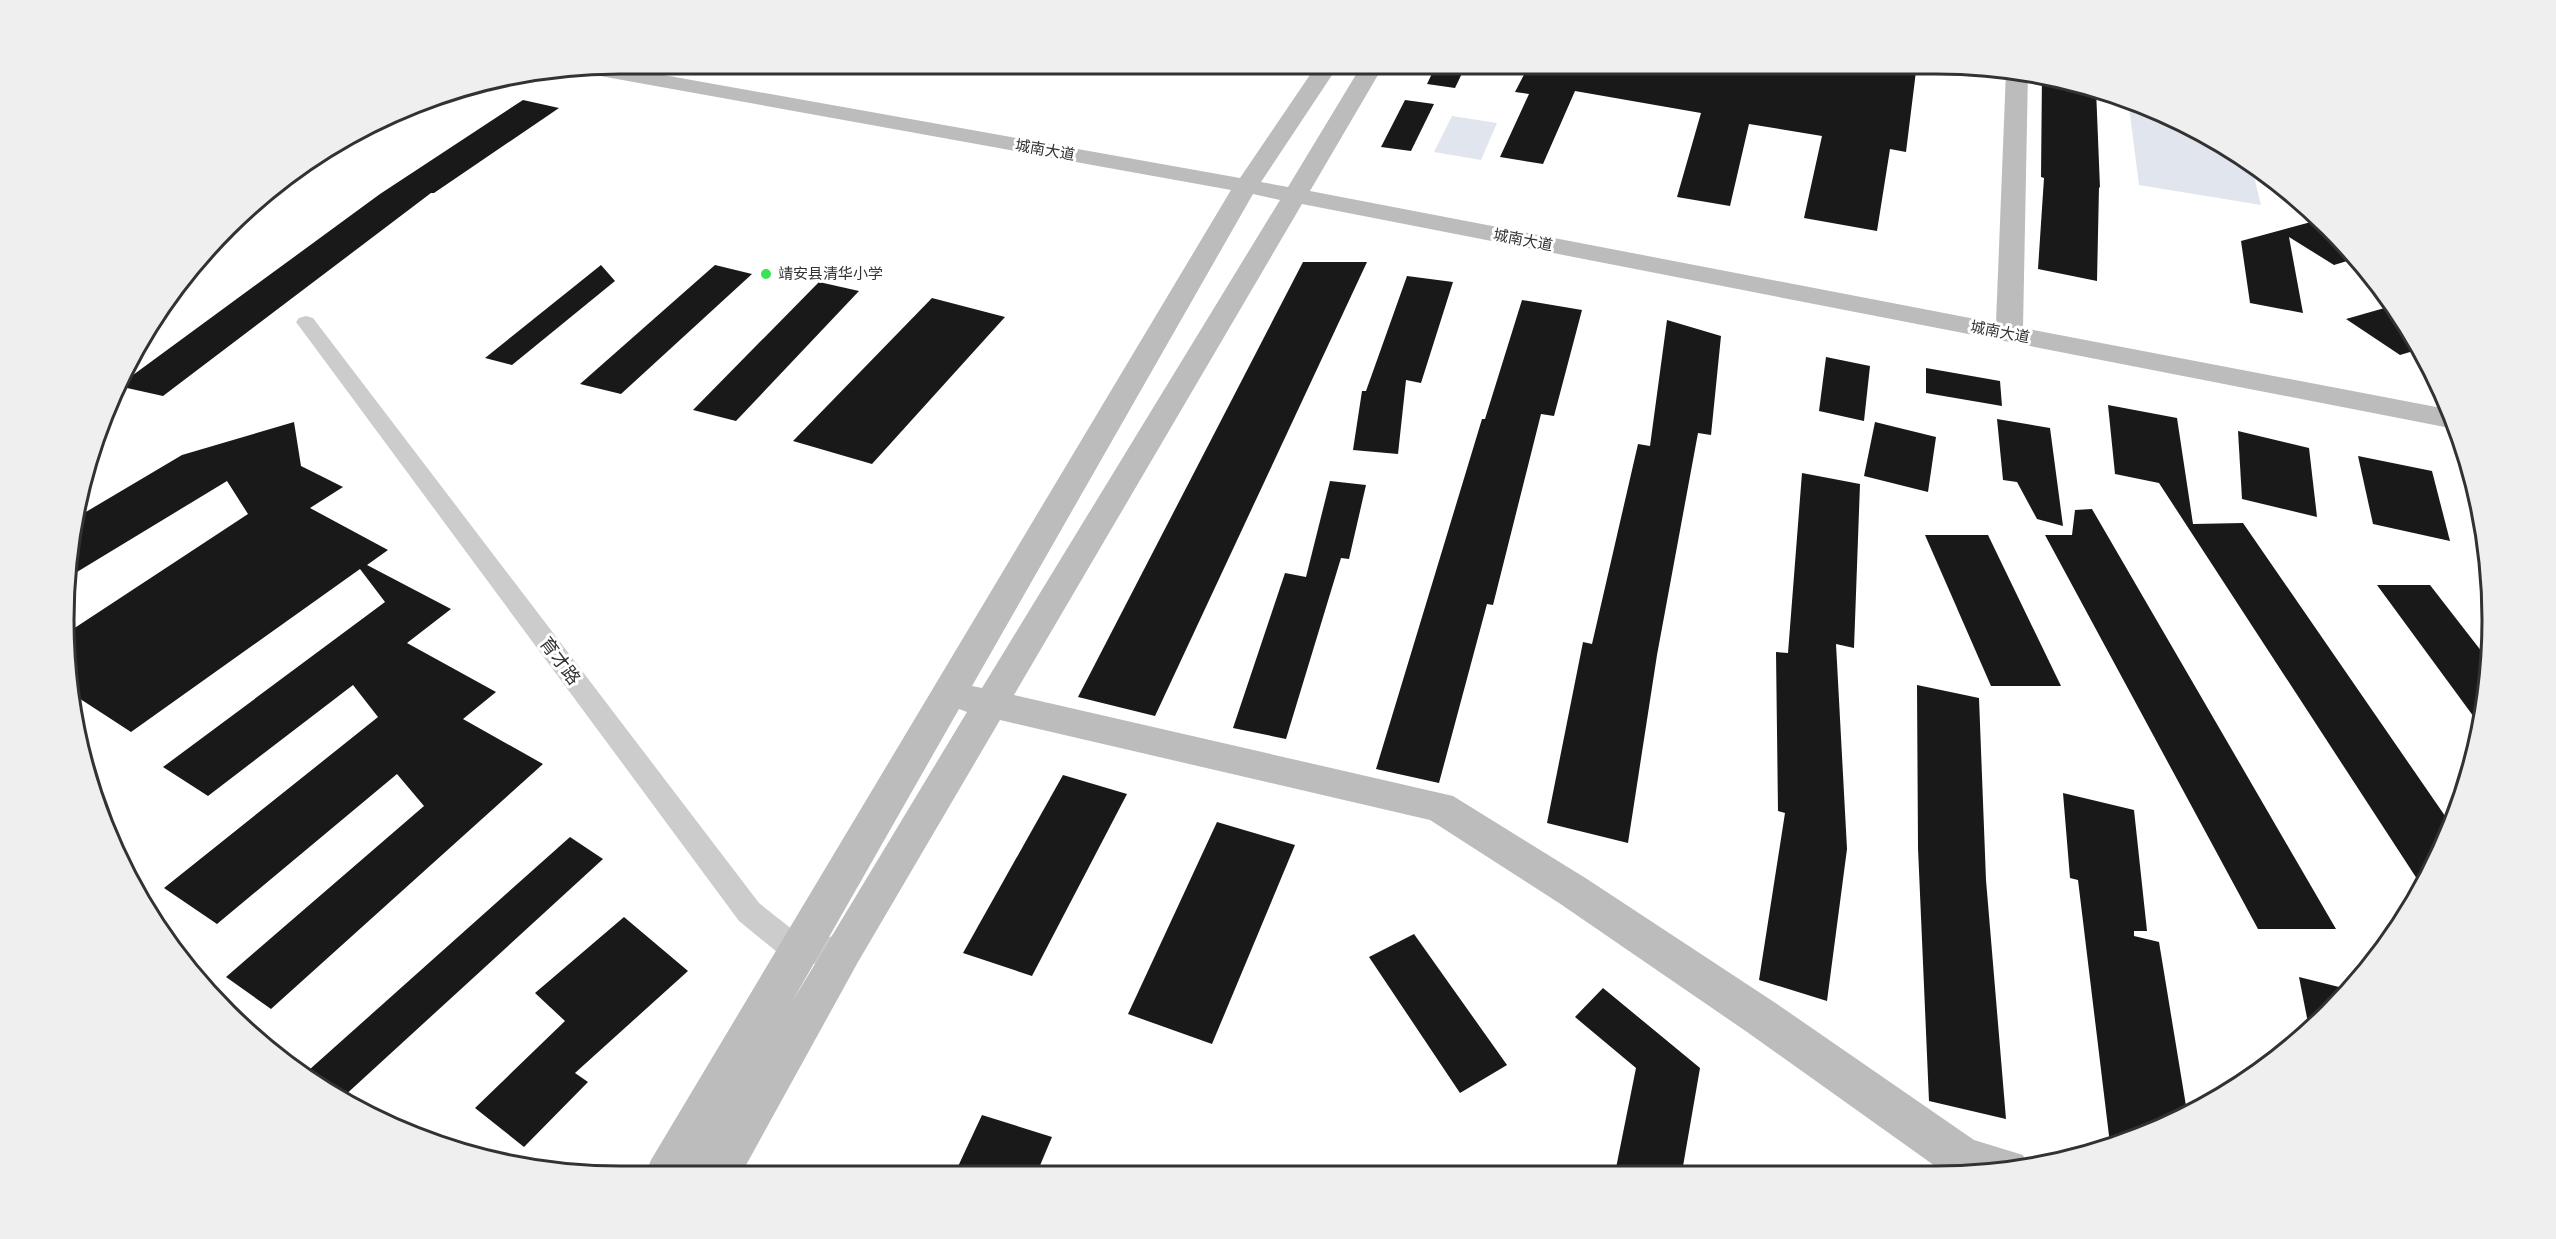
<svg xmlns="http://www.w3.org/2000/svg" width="2556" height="1239" font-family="'Exo 2','Noto Sans SC',sans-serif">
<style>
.green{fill:#e1e5ee}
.building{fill:#191919}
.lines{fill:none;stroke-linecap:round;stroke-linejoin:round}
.street{fill:#ccc;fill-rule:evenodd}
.secondary{fill:#bcbcbc;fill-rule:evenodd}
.poi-dot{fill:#39e353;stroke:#fff;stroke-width:2}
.labels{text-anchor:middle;stroke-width:6;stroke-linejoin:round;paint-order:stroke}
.far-street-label{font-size:15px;fill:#323232;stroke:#fff}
.far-poi-label{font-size:15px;fill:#323232;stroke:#fff;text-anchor:start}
.street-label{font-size:18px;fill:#323232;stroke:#fff}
.rim{fill:none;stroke:#323232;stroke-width:3}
</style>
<rect width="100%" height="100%" fill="#fff"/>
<g class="green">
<polygon points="2128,99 2150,106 2246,157 2250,160 2261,205 2139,185"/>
<polygon points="1452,116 1497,123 1481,160 1434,152"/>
</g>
<g class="building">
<polygon points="1437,63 1467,63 1455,88 1427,84"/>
<polygon points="1530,63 1917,63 1906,152 1890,149 1877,231 1804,218 1822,136 1749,124 1730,206 1677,197 1701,113 1575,91 1543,164 1500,157 1529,94 1515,92"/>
<polygon points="2042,73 2096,89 2100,188 2099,187 2097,281 2038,269 2044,178 2041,177"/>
<polygon points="523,100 559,108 434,193 431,193 163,396 118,386 380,194"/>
<polygon points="1405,100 1434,104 1411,151 1381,147"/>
<polygon points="2322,219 2357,258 2334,265 2289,237 2303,313 2250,303 2241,241"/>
<polygon points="1303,262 1367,262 1155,716 1078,697"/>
<polygon points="601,265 615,281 512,365 485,358"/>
<polygon points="715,265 752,274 621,394 580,384"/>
<polygon points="1407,276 1453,282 1421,383 1406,380 1398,454 1353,450 1362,391 1366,391"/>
<polygon points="819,282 859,291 736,421 693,410"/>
<polygon points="932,298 1005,317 872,464 793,441"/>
<polygon points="1522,300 1582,310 1554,416 1541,414 1493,605 1487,604 1439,783 1376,769 1482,419 1485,419"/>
<polygon points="2395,305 2420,349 2400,355 2346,319"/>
<polygon points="1667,320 1721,336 1711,435 1698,433 1657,655 1628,843 1547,823 1583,642 1592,644 1638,444 1650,446"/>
<polygon points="1826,357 1870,366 1864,421 1819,411"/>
<polygon points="1926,368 2000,381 2002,406 1926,393"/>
<polygon points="2108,405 2177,418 2193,524 2243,523 2452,826 2421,885 2159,483 2115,474"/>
<polygon points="1997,419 2050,428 2063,526 2037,519 2017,482 2003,480"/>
<polygon points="294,422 301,466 343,487 310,508 388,550 367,565 451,609 407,643 496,692 463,719 543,764 271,1009 226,977 424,806 397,774 217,924 164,888 378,717 353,685 208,796 163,767 385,602 360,569 131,732 68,691 70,631 248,514 227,481 72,575 74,519 182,455"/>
<polygon points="1875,422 1936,437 1928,492 1864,476"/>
<polygon points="2238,431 2309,448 2317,517 2242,499"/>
<polygon points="2358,456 2432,471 2450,541 2373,524"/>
<polygon points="1802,473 1860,484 1854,648 1836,644 1847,849 1827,1001 1759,980 1785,813 1778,811 1776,652 1788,653"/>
<polygon points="1330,481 1366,485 1349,559 1341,558 1286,739 1233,728 1285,573 1306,577"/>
<polygon points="2092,509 2336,929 2258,929 2045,535 2072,535 2075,510"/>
<polygon points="1925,535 1988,535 2061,686 1991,686"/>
<polygon points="2377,585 2430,585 2489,661 2482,728"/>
<polygon points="1917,685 1979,698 1986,880 2006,1119 1929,1101 1918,848"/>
<polygon points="1063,775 1127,794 1032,976 963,953"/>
<polygon points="2063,793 2134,810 2147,931 2134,931 2134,936 2159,942 2187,1112 2150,1134 2110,1144 2078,880 2070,878"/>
<polygon points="1217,822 1295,845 1212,1044 1128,1014"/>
<polygon points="570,837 603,859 342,1098 309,1070"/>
<polygon points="624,917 688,971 575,1073 588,1082 524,1147 475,1108 565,1021 535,993"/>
<polygon points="1414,934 1507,1065 1460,1093 1369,957"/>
<polygon points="2299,977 2347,989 2309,1028"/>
<polygon points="1603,988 1700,1068 1682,1172 1615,1173 1636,1068 1575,1017"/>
<polygon points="982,1115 1052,1137 1036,1175 954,1175"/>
</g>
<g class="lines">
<polygon class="street" points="306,316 313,318 759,903 803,938 844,936 854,940 859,949 854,958 844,962 798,965 788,961 739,921 299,326 296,322 299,318"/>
<path class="secondary" d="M 1318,63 L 1340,63 L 1261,182 L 1288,187 L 1363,63 L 1385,63 L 1310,191 L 1996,323 L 2006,71 L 2028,72 L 2023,328 L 2452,410 L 2457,429 L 2455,429 L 1302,204 L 1014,695 L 1453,796 L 1587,879 L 1777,1004 L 1974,1140 L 2023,1155 L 2027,1166 L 2009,1171 L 1942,1171 L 1747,1032 L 1559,903 L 1430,820 L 1000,720 L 858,962 L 740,1176 L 693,1176 L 694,1172 L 692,1176 L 645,1176 L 651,1160 L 1231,190 L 589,74 L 580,70 L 608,65 L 1240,178 ZM 1253,194 L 1280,200 L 982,688 L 972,686 ZM 959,709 L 967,712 L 792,1002 Z"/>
</g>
<circle class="poi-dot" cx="766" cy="274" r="6"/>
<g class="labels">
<g class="far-street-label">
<text transform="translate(1045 150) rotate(10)" y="5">城南大道</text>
<text transform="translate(1523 240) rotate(11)" y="5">城南大道</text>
<text transform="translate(2000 332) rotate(11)" y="5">城南大道</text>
</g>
<g class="far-poi-label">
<text x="778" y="279">靖安县清华小学</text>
</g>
<g class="street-label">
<text transform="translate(560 661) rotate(53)" y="6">育才路</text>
</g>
</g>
<path d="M0 0H2556V1239H0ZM620 74H1936A546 546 0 0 1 2482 620V620A546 546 0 0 1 1936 1166H620A546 546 0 0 1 74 620V620A546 546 0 0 1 620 74Z" fill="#efefef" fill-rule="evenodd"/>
<path class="rim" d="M620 74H1936A546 546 0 0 1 2482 620V620A546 546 0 0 1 1936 1166H620A546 546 0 0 1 74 620V620A546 546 0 0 1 620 74Z"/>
</svg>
